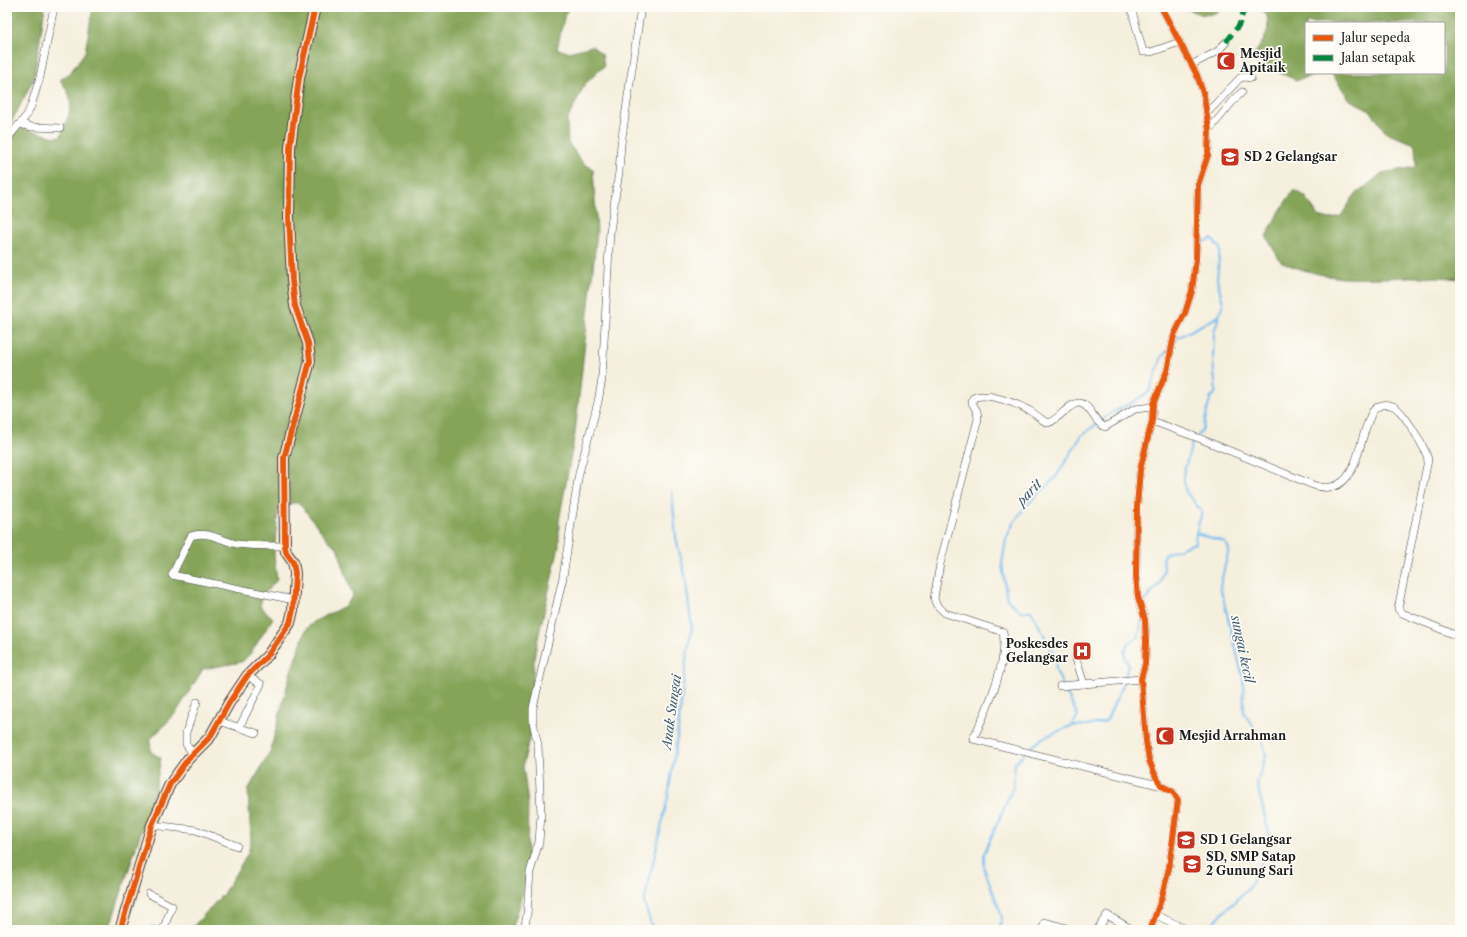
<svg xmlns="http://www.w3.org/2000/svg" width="1467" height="937" font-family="'Libre Caslon Text',serif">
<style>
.forest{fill:#85a458;stroke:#50603a}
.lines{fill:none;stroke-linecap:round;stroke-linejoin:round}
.stream{stroke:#79bcef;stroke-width:2}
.street-casing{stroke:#3d3c39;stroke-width:8}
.secondary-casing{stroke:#3d3c39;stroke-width:12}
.street{stroke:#fff;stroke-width:7}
.secondary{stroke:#fde4d1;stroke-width:10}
.quiet{stroke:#00873e;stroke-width:5;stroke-dasharray:10 5;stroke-linecap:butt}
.cycleway-casing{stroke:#fdfcf7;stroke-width:8}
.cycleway{stroke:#e8590c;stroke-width:6}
.labels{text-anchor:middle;stroke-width:3.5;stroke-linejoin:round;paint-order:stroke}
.poi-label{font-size:12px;font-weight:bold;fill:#1c1c1c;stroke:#fdfcf7;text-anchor:start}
.water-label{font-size:13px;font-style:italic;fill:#415c70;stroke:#fdfcf7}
</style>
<rect width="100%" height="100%" fill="#fdfcf7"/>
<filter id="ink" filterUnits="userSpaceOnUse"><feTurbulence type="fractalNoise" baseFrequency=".025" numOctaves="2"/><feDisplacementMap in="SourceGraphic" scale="8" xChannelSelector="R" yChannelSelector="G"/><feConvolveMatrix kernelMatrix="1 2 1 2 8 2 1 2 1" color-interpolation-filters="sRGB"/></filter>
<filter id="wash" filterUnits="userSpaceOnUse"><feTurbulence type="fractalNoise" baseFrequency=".012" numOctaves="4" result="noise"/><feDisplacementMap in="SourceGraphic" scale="16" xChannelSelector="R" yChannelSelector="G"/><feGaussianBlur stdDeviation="0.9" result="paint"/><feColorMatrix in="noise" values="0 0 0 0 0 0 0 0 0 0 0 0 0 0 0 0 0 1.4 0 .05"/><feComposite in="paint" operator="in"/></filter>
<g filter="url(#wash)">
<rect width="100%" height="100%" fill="#f5efdd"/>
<g class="forest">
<path d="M 7,7 L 45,7 L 34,78 L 10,125 L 55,137 L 61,136 C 69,111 78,103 60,80 L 70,73 L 85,52 L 93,7 L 570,7 L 565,14 L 557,49 L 568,52 L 592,46 L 602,54 L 604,66 L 585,84 L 567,120 L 568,143 L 583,163 L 593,169 L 597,232 L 575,434 L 559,521 L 559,546 L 535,652 L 529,716 L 533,722 L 523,765 L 528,803 L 527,871 L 526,882 L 511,930 L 190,930 L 223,894 L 248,853 L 251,840 L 248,790 L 270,752 L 291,671 L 306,629 L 315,621 L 345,606 L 353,596 L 337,547 L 329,541 L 299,503 L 292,503 L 278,510 L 274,555 L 277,580 L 263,595 L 260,606 L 273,618 L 251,653 L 242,662 L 203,669 L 176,713 L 150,740 L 151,752 L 161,758 L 156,786 L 109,930 L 7,930 Z"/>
<path d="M 1184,7 L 1224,7 C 1211,19 1198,15 1184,7 Z"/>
<path d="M 1254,7 L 1460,7 L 1460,279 C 1421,274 1382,280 1343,278 C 1322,276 1301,270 1281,262 L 1266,236 C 1275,220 1283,204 1294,190 L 1305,196 L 1318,216 L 1330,219 L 1341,216 L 1354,196 L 1382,173 L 1416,167 L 1415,144 L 1386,133 L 1370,110 L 1350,100 L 1331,73 L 1444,73 L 1444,23 L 1306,23 L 1306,73 L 1324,73 L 1296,80 L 1266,67 L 1254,55 C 1263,40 1272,32 1266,13 Z"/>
</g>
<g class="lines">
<g class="stream">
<polyline points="1175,341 1179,337 1219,316"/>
<polyline points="1196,533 1225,542 1229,549 1220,586 1243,678 1244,713 1261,737 1266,755 1257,783 1269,834 1268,848 1250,887 1205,930"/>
<polyline points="1143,603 1160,583 1164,569 1163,555 1195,543 1196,533 1202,512 1186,492 1183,475 1192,443 1203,429 1210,399 1216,392 1213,362 1214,332 1223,303 1217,279 1220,248 1212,239 1199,243"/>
<polyline points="1125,679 1128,665 1124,653 1128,644 1138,637 1142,621"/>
<polyline points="1071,726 1078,716 1056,671 1055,655 1031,611 1020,611 1007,599 1002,564 1006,539 1014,522 1025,507 1056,477 1082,435 1113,412 1133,402 1149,392 1162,357 1169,349"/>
<polyline points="1028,750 1042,738 1071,726 1091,725 1106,721 1124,683"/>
<polyline points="653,930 644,903 668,797 677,738 687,653 692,629 685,575 676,538 672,493"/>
<polyline points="999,930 1002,916 984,868 984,854 1013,787 1015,763 1025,753"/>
<polyline points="1144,930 1170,930"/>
</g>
</g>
</g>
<g filter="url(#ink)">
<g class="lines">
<g class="street-casing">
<g id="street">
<polyline points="1132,11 1143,52 1151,52 1180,42"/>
<polyline points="1193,64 1218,51 1226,42"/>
<polyline points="1207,113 1240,78 1244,77 1251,78"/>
<polyline points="20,124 32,127 60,128"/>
<polyline points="1209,130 1234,100 1242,92"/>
<polyline points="7,139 27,115 31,106 40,77 54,7"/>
<path d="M 1152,407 L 1135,409 L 1105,427 C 1094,423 1091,405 1080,403 C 1070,402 1058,420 1048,423 C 1042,421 1036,414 1030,411 C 1018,404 986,391 973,398 L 972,403 L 977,411 L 978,419 L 940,564 L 934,598 L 936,604 L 945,613 L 1003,632 C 1009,662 986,712 973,739 L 1162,786"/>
<path d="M 1152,421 L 1201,439 L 1313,485 C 1360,501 1357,436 1373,411 C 1378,405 1385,403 1393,406 C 1403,410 1426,449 1428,460 L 1398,609 L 1402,613 L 1460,637"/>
<path d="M 285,546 C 269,546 253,546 237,544 C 222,541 207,530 191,536 L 172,575 L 294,600"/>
<polyline points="1076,659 1084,684"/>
<polyline points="1060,686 1141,679"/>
<polyline points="219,721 256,733"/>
<polyline points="239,728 261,684 247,676"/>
<polyline points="193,754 186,744 186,732 197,702"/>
<polyline points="152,825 196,830 237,846"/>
<polyline points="149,894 172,906 163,930"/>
<polyline points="1156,915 1188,930"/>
<polyline points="153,930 155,930"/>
<polyline points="524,930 527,915 530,872 539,842 541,815 538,745 533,722 533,708 563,577 579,473 598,402 602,379 610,231 619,172 621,144 641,7"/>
<polyline points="1042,930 1045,922 1073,930"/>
<polyline points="1097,930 1107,915 1133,930"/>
<polyline points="1150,930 1161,900 1169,868 1178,800 1173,792 1162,786 1156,777 1149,760 1146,741 1141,679 1145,664 1146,642 1145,620 1138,597 1136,576 1137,506 1140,470 1152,421 1153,404 1167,371 1174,335 1185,313 1192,291 1196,259 1198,185 1208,155 1209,130 1204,96 1197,75 1161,7"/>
</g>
</g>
<g class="secondary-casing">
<polyline id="secondary" points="120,930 152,825 170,784 188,759 210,737 229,703 247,676 268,655 290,623 293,610 295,573 293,562 286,552 285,546 284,458 310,361 308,343 295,306 292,280 289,217 290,147 299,78 315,7"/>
</g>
<use href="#street" class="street"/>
<use href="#secondary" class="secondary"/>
<polyline class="quiet" points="1226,42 1239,25 1245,7"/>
<g class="cycleway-casing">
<g id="cycleway">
<polyline points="120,930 152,825 170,784 188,759 210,737 229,703 247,676 268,655 290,623 293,610 295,573 293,562 286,552 285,546 284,458 310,361 308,343 295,306 292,280 289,217 290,147 299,78 315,7"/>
<polyline points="1150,930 1161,900 1169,868 1178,800 1173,792 1162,786 1156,777 1149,760 1146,741 1141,679 1145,664 1146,642 1145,620 1138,597 1136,576 1137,506 1140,470 1152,421 1153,404 1167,371 1174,335 1185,313 1192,291 1196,259 1198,185 1208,155 1209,130 1204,96 1197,75 1161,7"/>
</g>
</g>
<use href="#cycleway" class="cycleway"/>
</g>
</g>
<defs>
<g id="mosque-square" transform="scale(1)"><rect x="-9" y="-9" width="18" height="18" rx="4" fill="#c8321e" stroke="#fdfcf7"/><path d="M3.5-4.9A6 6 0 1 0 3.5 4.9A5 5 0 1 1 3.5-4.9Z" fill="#fff"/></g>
<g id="school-square" transform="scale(1)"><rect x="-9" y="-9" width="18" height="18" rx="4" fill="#c8321e" stroke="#fdfcf7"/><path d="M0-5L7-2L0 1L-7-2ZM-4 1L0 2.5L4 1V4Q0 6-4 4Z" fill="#fff"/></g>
<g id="hospital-square" transform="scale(1)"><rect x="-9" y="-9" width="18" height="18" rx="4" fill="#c8321e" stroke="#fdfcf7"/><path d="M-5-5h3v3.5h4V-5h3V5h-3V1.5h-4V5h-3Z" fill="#fff"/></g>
</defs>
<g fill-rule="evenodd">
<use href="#mosque-square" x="1226" y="61"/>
<use href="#school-square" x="1230" y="157"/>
<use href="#hospital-square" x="1082" y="651"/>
<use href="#mosque-square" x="1165" y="736"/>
<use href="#school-square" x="1186" y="840"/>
<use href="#school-square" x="1192" y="864"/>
</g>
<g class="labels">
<g class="poi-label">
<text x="1240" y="58">Mesjid<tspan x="1240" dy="14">Apitaik</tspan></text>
<text x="1244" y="161">SD 2 Gelangsar</text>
<text x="1068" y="648" text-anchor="end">Poskesdes<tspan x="1068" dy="14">Gelangsar</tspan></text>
<text x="1179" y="740">Mesjid Arrahman</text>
<text x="1200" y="844">SD 1 Gelangsar</text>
<text x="1206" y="861">SD, SMP Satap<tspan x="1206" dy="14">2 Gunung Sari</tspan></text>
</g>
<g class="water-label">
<text transform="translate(1029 492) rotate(-47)" y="5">parit</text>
<text transform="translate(1243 649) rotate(78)" y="5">sungai kecil</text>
<text transform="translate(671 712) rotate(-82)" y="5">Anak Sungai</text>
</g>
</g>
<rect width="1467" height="937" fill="none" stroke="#fdfcf7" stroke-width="24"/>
<rect x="1305" y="22" width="140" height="52" fill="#fdfcf7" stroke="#a3a29f"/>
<rect x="1313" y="35" width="20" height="6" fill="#e8590c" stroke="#a3a29f"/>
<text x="1341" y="42" font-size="12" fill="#1c1c1c">Jalur sepeda</text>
<rect x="1313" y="55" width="20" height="6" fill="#00873e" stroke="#a3a29f"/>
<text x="1341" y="62" font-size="12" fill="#1c1c1c">Jalan setapak</text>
</svg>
